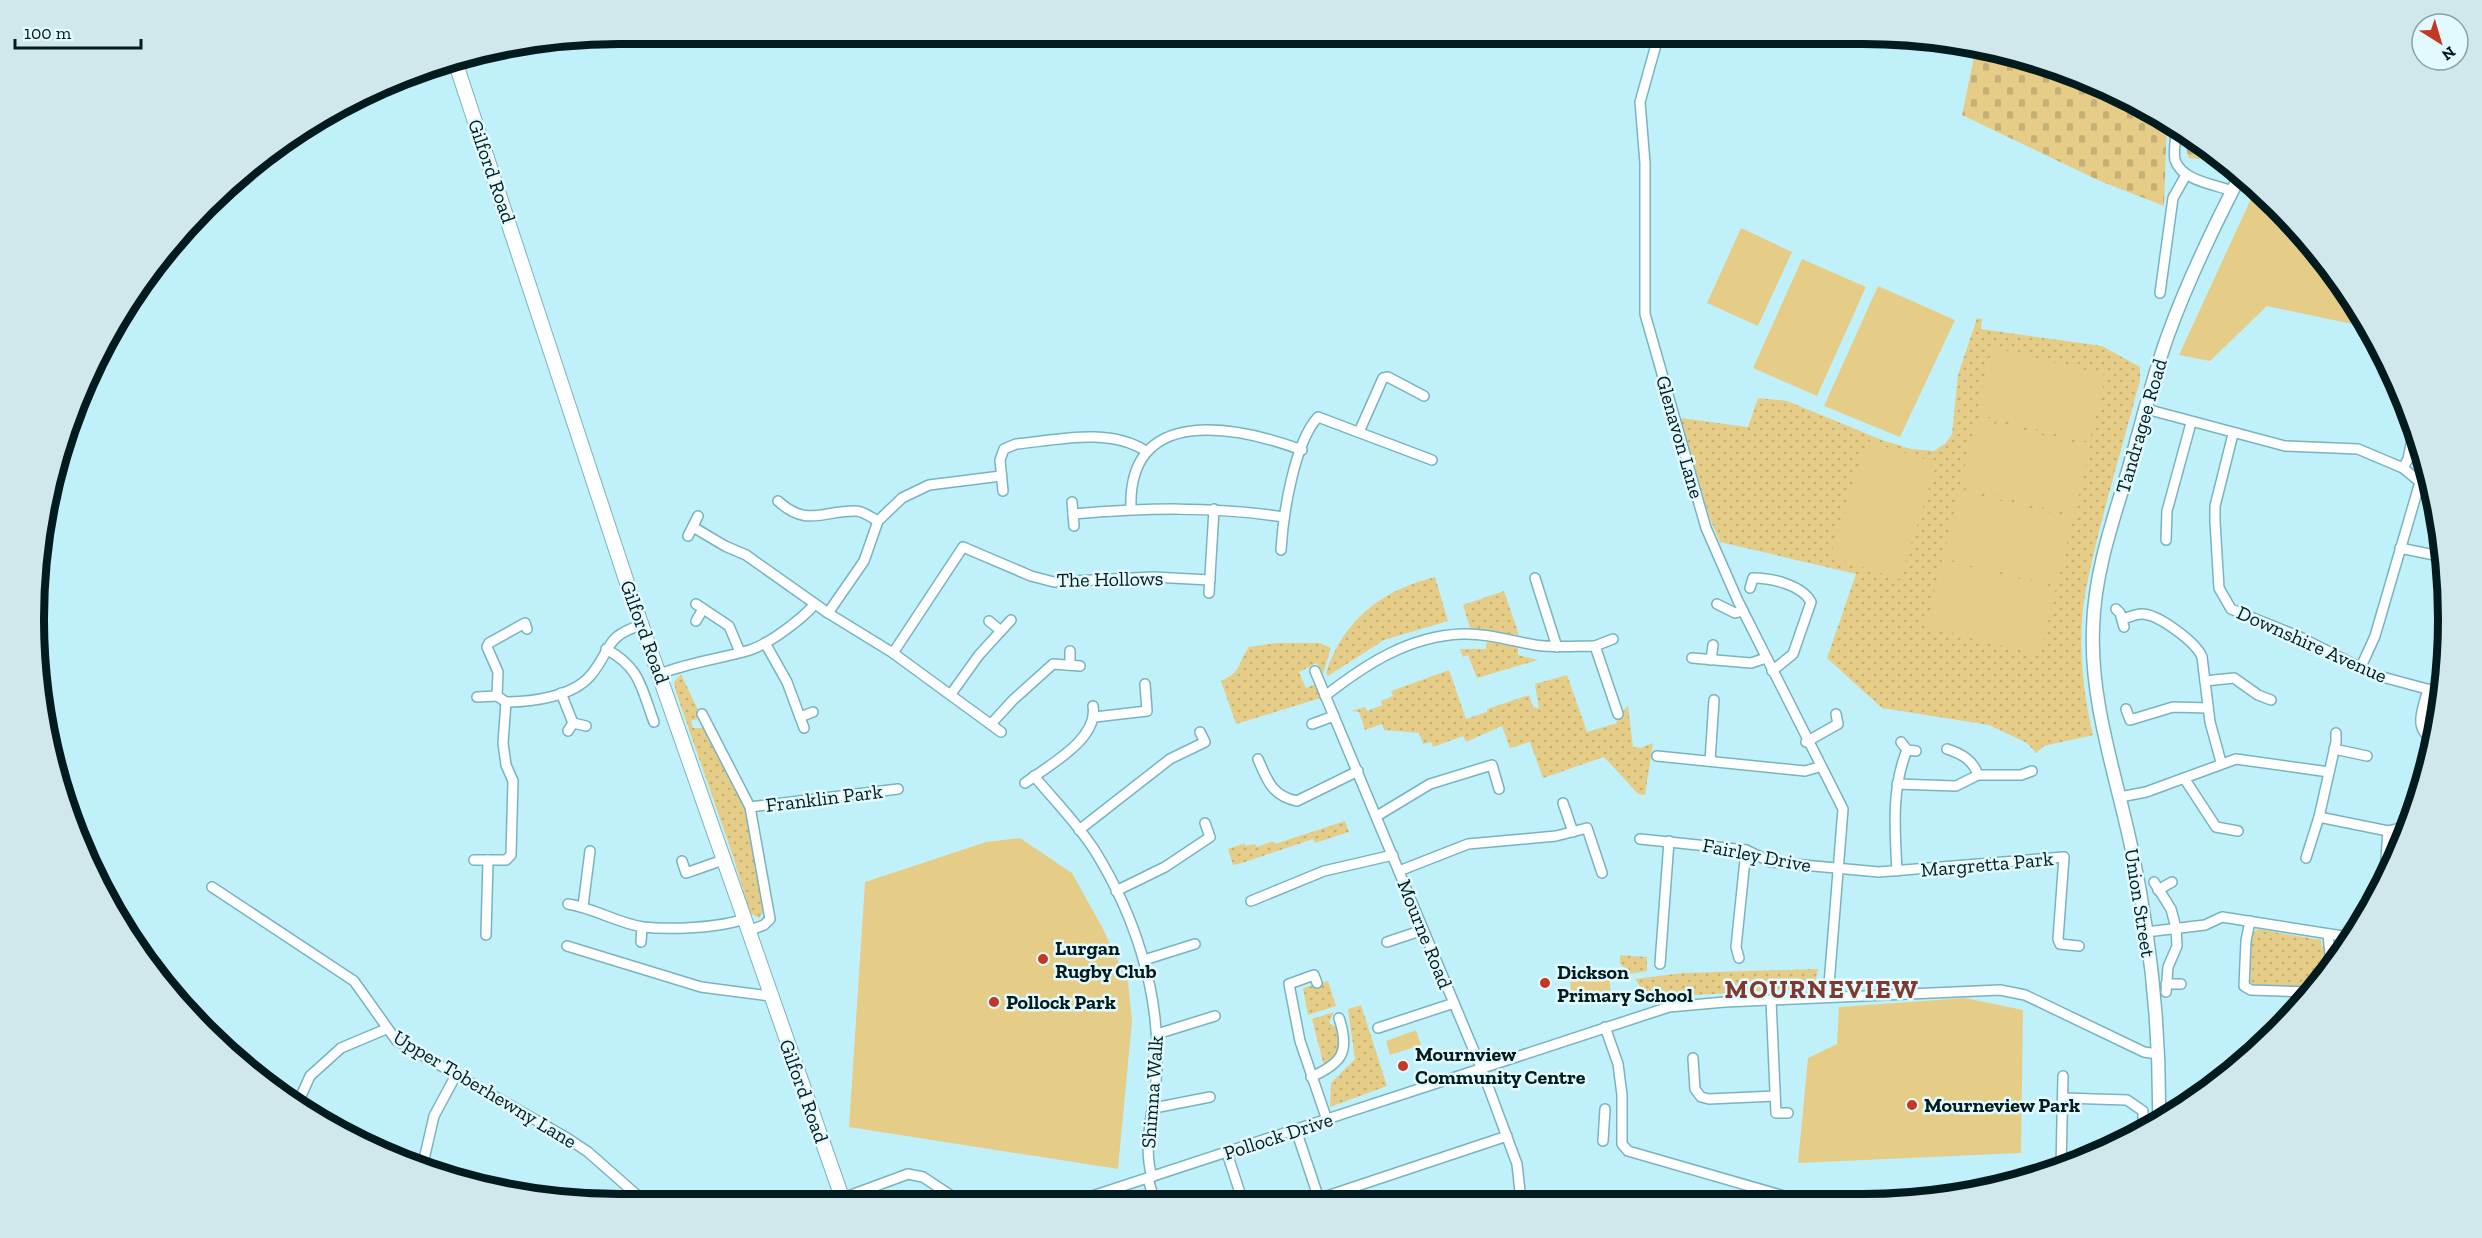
<svg xmlns="http://www.w3.org/2000/svg" width="2482" height="1238" font-family="'Zilla Slab',serif">
<style>
.grass{fill:url(#grass-dots)}
.cemetery{fill:url(#cemetery-stones)}
.park{fill:#e6cd87}
.lines{fill:none;stroke-linecap:round;stroke-linejoin:round}
.minor-casing{stroke:#78b4bf;stroke-width:12}
.tertiary-casing{stroke:#78b4bf;stroke-width:15}
.secondary-casing{stroke:#78b4bf;stroke-width:16}
.minor{stroke:#fff;stroke-width:9}
.tertiary{stroke:#fff;stroke-width:12}
.secondary{stroke:#fff;stroke-width:14}
.poi-dot{fill:#c33725;stroke:#e2fafe;stroke-width:2}
.labels{text-anchor:middle;stroke-width:5;stroke-linejoin:round;paint-order:stroke}
.street-label{font-size:20px;fill:#021b1f;stroke:#e2fafe}
.poi-label{font-size:20px;font-weight:bold;fill:#021b1f;stroke:#e2fafe;text-anchor:start}
.district-label{font-size:26px;font-weight:bold;letter-spacing:1.5px;fill:#80392e;stroke:#e2fafe}
.rim{fill:none;stroke:#021b1f;stroke-width:8}
</style>
<defs>
<pattern id="grass-dots" width="8" height="8" patternUnits="userSpaceOnUse" patternTransform="scale(1.5)"><rect width="8" height="8" fill="#e6cd87"/><path d="M2 2h.1M6 6h.1" fill="none" stroke="#c4af74" stroke-width="1.8" stroke-linecap="round"/></pattern>
<pattern id="cemetery-stones" width="16" height="16" patternUnits="userSpaceOnUse" patternTransform="scale(1.5)"><rect width="16" height="16" fill="#e6cd87"/><path d="M2 7V4a2 2 0 0 1 4 0v3zM10 15v-3a2 2 0 0 1 4 0v3z" fill="#c4af74"/></pattern>
</defs>
<rect width="100%" height="100%" fill="#c0f1fb"/>
<g class="grass">
<path d="M 1977,318 L 1982,319 L 1981,329 L 2102,346 L 2140,367 L 2140,380 C 2122,449 2100,519 2086,589 C 2077,637 2082,688 2093,735 L 2044,746 L 2036,753 L 2027,743 L 1989,725 L 1882,708 L 1827,658 L 1856,574 L 1720,542 L 1710,519 L 1680,418 L 1748,427 L 1758,398 L 1787,401 L 1882,440 L 1911,449 L 1934,451 L 1946,443 L 1952,434 L 1958,375 Z"/>
<path d="M 1435,577 L 1448,621 L 1384,640 L 1328,676 L 1326,673 C 1343,620 1382,590 1435,577 Z"/>
<polygon points="1504,591 1519,635 1470,628 1463,605"/>
<polygon points="1487,639 1518,644 1518,655 1538,660 1477,678 1468,655 1463,657 1460,649 1486,649"/>
<path d="M 1320,643 L 1331,648 L 1323,674 L 1317,663 L 1299,672 L 1306,688 L 1316,684 L 1321,698 L 1236,724 L 1221,681 C 1243,671 1237,663 1249,647 L 1277,643 Z"/>
<polygon points="1449,670 1466,719 1487,712 1487,709 1529,695 1533,707 1539,708 1535,684 1567,675 1587,732 1617,723 1616,718 1623,716 1623,711 1628,706 1633,747 1640,748 1653,743 1645,795 1638,794 1604,757 1543,778 1530,742 1510,748 1502,726 1466,742 1463,736 1433,747 1431,742 1423,744 1419,733 1384,730 1382,724 1365,730 1359,712 1351,711 1365,707 1367,711 1382,705 1381,701 1393,696 1391,691"/>
<polygon points="681,674 699,712 697,719 691,721 693,728 705,728 745,808 764,911 759,918 750,913 733,856 676,692 674,682"/>
<polygon points="1345,821 1349,832 1315,843 1313,839 1239,864 1233,865 1228,849 1245,843 1245,846 1255,844 1257,847 1273,841 1275,844"/>
<polygon points="2258,929 2321,940 2322,946 2324,945 2327,970 2315,988 2257,986 2250,982 2252,933"/>
<polygon points="1620,955 1647,957 1647,971 1629,974 1620,963"/>
<polygon points="1818,969 1814,988 1648,998 1635,979 1682,973"/>
<polygon points="1328,981 1336,1006 1308,1015 1303,988"/>
<polygon points="1361,1005 1387,1086 1330,1107 1331,1083 1355,1059 1348,1009"/>
<path d="M 1334,1012 L 1329,1022 C 1332,1026 1337,1026 1340,1031 C 1347,1044 1332,1058 1324,1066 L 1312,1019 Z"/>
</g>
<g class="cemetery">
<path d="M 1976,47 C 2044,58 2109,85 2167,121 L 2164,206 L 2100,181 L 1962,115 Z"/>
<polygon points="2184,132 2219,154 2223,157 2221,161 2189,158 2183,140"/>
</g>
<g class="park">
<polygon points="2256,188 2303,232 2371,328 2267,306 2210,361 2179,355"/>
<polygon points="1741,228 1792,252 1758,326 1707,303"/>
<polygon points="1802,259 1866,287 1817,396 1753,368"/>
<polygon points="1878,286 1955,320 1900,437 1824,406"/>
<polygon points="1992,347 2106,375 2089,442 1976,414"/>
<polygon points="1976,419 2090,447 2074,515 1960,487"/>
<polygon points="1867,441 1937,463 1900,579 1830,557"/>
<polygon points="1959,491 2073,518 2057,586 1943,558"/>
<polygon points="1942,560 2056,588 2040,655 1926,627"/>
<polygon points="1020,838 1072,873 1102,927 1128,982 1132,1021 1118,1169 849,1127 865,882 986,842"/>
<polygon points="1571,975 1609,975 1611,995 1572,996 1570,995"/>
<polygon points="1965,998 2023,1010 2021,1153 1798,1163 1808,1058 1837,1044 1839,1007"/>
<polygon points="1416,1030 1421,1045 1390,1055 1386,1041"/>
</g>
<g class="lines">
<g class="minor-casing">
<g id="minor">
<polyline points="1659,34 1640,102 1645,163 1645,314 1706,528 1738,601 1843,809 1828,997"/>
<path d="M 2177,127 C 2176,137 2173,151 2175,160 C 2182,181 2214,184 2232,191"/>
<polyline points="2160,293 2173,198 2186,175"/>
<polyline points="2146,409 2285,446 2358,449 2403,468 2420,482 2431,485"/>
<polyline points="1359,432 1383,378 1388,377 1424,396"/>
<polyline points="2233,434 2215,506 2215,522 2219,588 2231,609 2300,637 2375,675 2442,693"/>
<polyline points="2403,468 2408,459 2415,425"/>
<path d="M 1003,491 L 1000,460 L 1004,449 L 1016,444 C 1058,440 1108,427 1146,451"/>
<path d="M 778,501 C 807,528 824,510 856,511 C 863,511 872,518 878,521"/>
<polyline points="1072,502 1074,526"/>
<path d="M 1131,509 C 1127,404 1236,426 1302,450"/>
<path d="M 1073,514 C 1144,508 1213,506 1283,517"/>
<polyline points="693,527 725,546 746,555 828,613 893,653 1001,732"/>
<polyline points="688,536 698,516"/>
<polyline points="2166,540 2167,511 2191,423"/>
<polyline points="2400,548 2444,557"/>
<path d="M 1281,550 C 1283,515 1294,443 1318,417 L 1432,460"/>
<polyline points="1535,578 1557,647"/>
<path d="M 1750,588 L 1753,578 C 1772,578 1802,585 1811,602 L 1793,654 L 1772,671"/>
<polyline points="1209,593 1214,509"/>
<polyline points="696,604 729,626 740,652"/>
<polyline points="1717,604 1735,613 1743,611"/>
<polyline points="2116,609 2120,613 2124,627"/>
<polyline points="828,613 864,561 878,521 902,498 929,485 1001,476"/>
<path d="M 2123,619 C 2129,617 2136,614 2142,614 C 2158,614 2196,642 2202,657 L 2210,722 L 2221,762"/>
<polyline points="696,621 703,609"/>
<polyline points="989,621 1001,631"/>
<polyline points="765,643 787,682 804,728"/>
<polyline points="1595,646 1613,639"/>
<path d="M 606,649 C 641,668 641,688 654,722"/>
<polyline points="893,653 963,547 1031,576 1054,582 1153,577 1210,580"/>
<polyline points="1692,658 1751,663 1766,658"/>
<polyline points="1711,660 1713,645"/>
<polyline points="1070,665 1070,651"/>
<polyline points="2360,669 2375,636 2420,482"/>
<polyline points="1315,671 1482,1070 1517,1164 1521,1201"/>
<path d="M 660,674 C 689,662 720,659 750,650 C 769,644 802,619 815,604"/>
<polyline points="2205,681 2234,678 2258,695 2271,700"/>
<path d="M 2428,689 C 2423,709 2412,729 2434,740"/>
<polyline points="561,693 573,723"/>
<polyline points="951,694 979,655 1011,620"/>
<path d="M 1325,696 C 1366,664 1409,636 1462,634 C 1487,633 1511,641 1535,645 C 1556,648 1575,646 1595,646 L 1618,714"/>
<polyline points="477,697 497,696"/>
<polyline points="506,702 497,696 498,672 487,647 489,643 525,623 527,629"/>
<polyline points="2126,709 2130,720 2173,707 2208,708"/>
<polyline points="702,714 750,807 770,919 764,925 748,931"/>
<polyline points="800,717 813,712"/>
<polyline points="1095,717 1147,711 1145,684"/>
<polyline points="991,724 1013,700 1053,664 1080,666"/>
<polyline points="1312,724 1334,716"/>
<polyline points="568,731 573,723 586,726"/>
<polyline points="1806,742 1838,724 1836,714"/>
<polyline points="1901,742 1907,750 1916,751"/>
<path d="M 1947,749 C 1962,754 1973,760 1978,775"/>
<polyline points="2334,749 2367,756"/>
<polyline points="1657,756 1805,771 1819,767"/>
<path d="M 1258,759 C 1267,780 1272,796 1297,801 L 1358,771"/>
<polyline points="1710,761 1714,700"/>
<path d="M 1034,776 C 1054,800 1078,824 1095,851 C 1134,914 1159,989 1157,1064 C 1157,1102 1141,1140 1152,1177"/>
<polyline points="2184,778 2216,827 2238,831"/>
<path d="M 1025,783 C 1049,765 1099,739 1093,706"/>
<polyline points="1897,784 1956,786 1978,775 2021,775 2032,771"/>
<polyline points="2120,797 2146,792 2236,759 2329,772"/>
<polyline points="1563,803 1573,832"/>
<polyline points="750,807 898,789"/>
<polyline points="1377,816 1430,784 1492,765 1499,789"/>
<polyline points="2319,817 2388,831 2408,826"/>
<polyline points="1079,830 1170,759 1205,742 1200,732"/>
<polyline points="1640,839 1746,850 1771,862 1879,872 2064,857 2058,939 2060,944 2079,946"/>
<polyline points="2306,858 2319,817 2336,742 2336,733"/>
<path d="M 474,860 L 506,860 L 511,855 L 513,781 L 506,765 L 503,743 L 506,702 C 531,702 572,697 590,676 C 612,651 603,636 642,625"/>
<polyline points="682,861 686,873 723,860"/>
<polyline points="1399,871 1468,844 1556,836 1587,828 1602,873"/>
<path d="M 1897,871 C 1895,831 1891,789 1907,750"/>
<polyline points="2385,872 2388,831"/>
<polyline points="2154,882 2171,909 2176,928 2177,946 2168,967 2166,992"/>
<polyline points="212,887 354,981 396,1040 567,1138 588,1152 647,1204"/>
<polyline points="2158,890 2172,882"/>
<polyline points="1116,891 1165,867 1210,837 1205,823"/>
<polyline points="1251,901 1324,871 1393,855"/>
<path d="M 568,904 C 594,908 617,923 643,927 C 669,930 719,928 744,919"/>
<polyline points="583,906 590,851"/>
<polyline points="2250,921 2246,941 2244,986 2251,990 2312,992"/>
<polyline points="2146,932 2205,925 2222,917 2349,937"/>
<polyline points="2328,934 2331,965"/>
<polyline points="486,935 488,860"/>
<polyline points="641,942 642,927"/>
<polyline points="1387,942 1423,930"/>
<polyline points="567,946 701,987 770,996"/>
<polyline points="1739,958 1736,947 1746,850"/>
<polyline points="1144,960 1195,944"/>
<polyline points="1660,964 1669,841"/>
<polyline points="1317,983 1314,975 1289,984 1300,1041 1327,1120"/>
<polyline points="2166,984 2181,984"/>
<polyline points="1771,1000 1776,1113 1788,1113"/>
<polyline points="1605,1027 1618,1064 1622,1095 1622,1144 1628,1151 1791,1198 1958,1195"/>
<polyline points="1378,1028 1454,1003"/>
<polyline points="1157,1034 1215,1016"/>
<polyline points="1693,1058 1695,1089 1701,1097 1709,1099 1775,1096"/>
<path d="M 1311,1077 C 1343,1063 1350,1051 1339,1018"/>
<polyline points="2063,1098 2127,1100 2143,1111 2143,1128"/>
<polyline points="297,1105 310,1076 341,1048 386,1029"/>
<polyline points="1154,1108 1210,1097"/>
<polyline points="1296,1130 1320,1202"/>
<polyline points="1603,1141 1605,1109"/>
<polyline points="1227,1153 1243,1202"/>
<polyline points="2061,1167 2063,1076"/>
<polyline points="422,1168 434,1116 456,1075"/>
<polyline points="1148,1179 1155,1202"/>
<polyline points="843,1198 908,1174 923,1177 962,1203"/>
<polyline points="1318,1199 1507,1136"/>
<polyline points="1074,1202 1669,1007 1725,1002 2000,990 2025,995 2144,1052 2157,1054"/>
</g>
</g>
<g class="tertiary-casing">
<path id="tertiary" d="M 2159,1119 C 2160,1029 2150,934 2131,846 C 2116,775 2090,702 2093,629 C 2094,575 2112,523 2128,471 C 2141,426 2152,379 2168,335 C 2188,280 2214,226 2241,174"/>
</g>
<g class="secondary-casing">
<polyline id="secondary" points="454,58 630,592 844,1203"/>
</g>
<use href="#minor" class="minor"/>
<use href="#tertiary" class="tertiary"/>
<use href="#secondary" class="secondary"/>
</g>
<g class="poi-dot">
<circle cx="1043" cy="959" r="6"/>
<circle cx="1545" cy="983" r="6"/>
<circle cx="994" cy="1002" r="6"/>
<circle cx="1403" cy="1066" r="6"/>
<circle cx="1912" cy="1105" r="6"/>
</g>
<g class="labels">
<g class="street-label">
<text transform="translate(492 171) rotate(71)" y="7">Gilford Road</text>
<text transform="translate(2141 426) rotate(-74)" y="7">Tandragee Road</text>
<text transform="translate(1680 437) rotate(74)" y="7">Glenavon Lane</text>
<text transform="translate(1110 579) rotate(-1)" y="7">The Hollows</text>
<text transform="translate(645 632) rotate(70)" y="7">Gilford Road</text>
<text transform="translate(2312 644) rotate(24)" y="7">Downshire Avenue</text>
<text transform="translate(824 798) rotate(-7)" y="7">Franklin Park</text>
<text transform="translate(1757 855) rotate(11)" y="7">Fairley Drive</text>
<text transform="translate(1987 864) rotate(-5)" y="7">Margretta Park</text>
<text transform="translate(2140 903) rotate(81)" y="7">Union Street</text>
<text transform="translate(1425 934) rotate(68)" y="7">Mourne Road</text>
<text transform="translate(485 1089) rotate(31)" y="7">Upper Toberhewny Lane</text>
<text transform="translate(804 1091) rotate(70)" y="7">Gilford Road</text>
<text transform="translate(1152 1092) rotate(-86)" y="7">Shimna Walk</text>
<text transform="translate(1278 1136) rotate(-18)" y="7">Pollock Drive</text>
</g>
<g class="poi-label">
<text x="1055" y="955">Lurgan<tspan x="1055" dy="23">Rugby Club</tspan></text>
<text x="1557" y="979">Dickson<tspan x="1557" dy="23">Primary School</tspan></text>
<text x="1006" y="1009">Pollock Park</text>
<text x="1415" y="1061">Mournview<tspan x="1415" dy="23">Community Centre</tspan></text>
<text x="1924" y="1112">Mourneview Park</text>
</g>
<g class="district-label">
<text x="1822" y="998">MOURNEVIEW</text>
</g>
</g>
<path d="M0 0H2482V1238H0ZM619 44H1863A575 575 0 0 1 2438 619V619A575 575 0 0 1 1863 1194H619A575 575 0 0 1 44 619V619A575 575 0 0 1 619 44Z" fill="#d0e8ec" fill-rule="evenodd"/>
<path class="rim" d="M619 44H1863A575 575 0 0 1 2438 619V619A575 575 0 0 1 1863 1194H619A575 575 0 0 1 44 619V619A575 575 0 0 1 619 44Z"/>
<g transform="translate(2440 42) rotate(143)"><circle r="28" fill="#e2fafe" stroke="#88a1a5" stroke-width="1.5"/>
<path d="M0-4.5L10 22L0 15L-10 22Z" fill="#c33725"/>
<text y="-9" font-size="16" font-weight="bold" text-anchor="middle" fill="#021b1f">N</text>
</g>
<path d="M15 39v9h126v-9" fill="none" stroke="#021b1f" stroke-width="3"/>
<text x="24" y="39" font-size="18" fill="#021b1f" stroke="#e2fafe" stroke-width="4.5" paint-order="stroke">100 m</text>
</svg>
